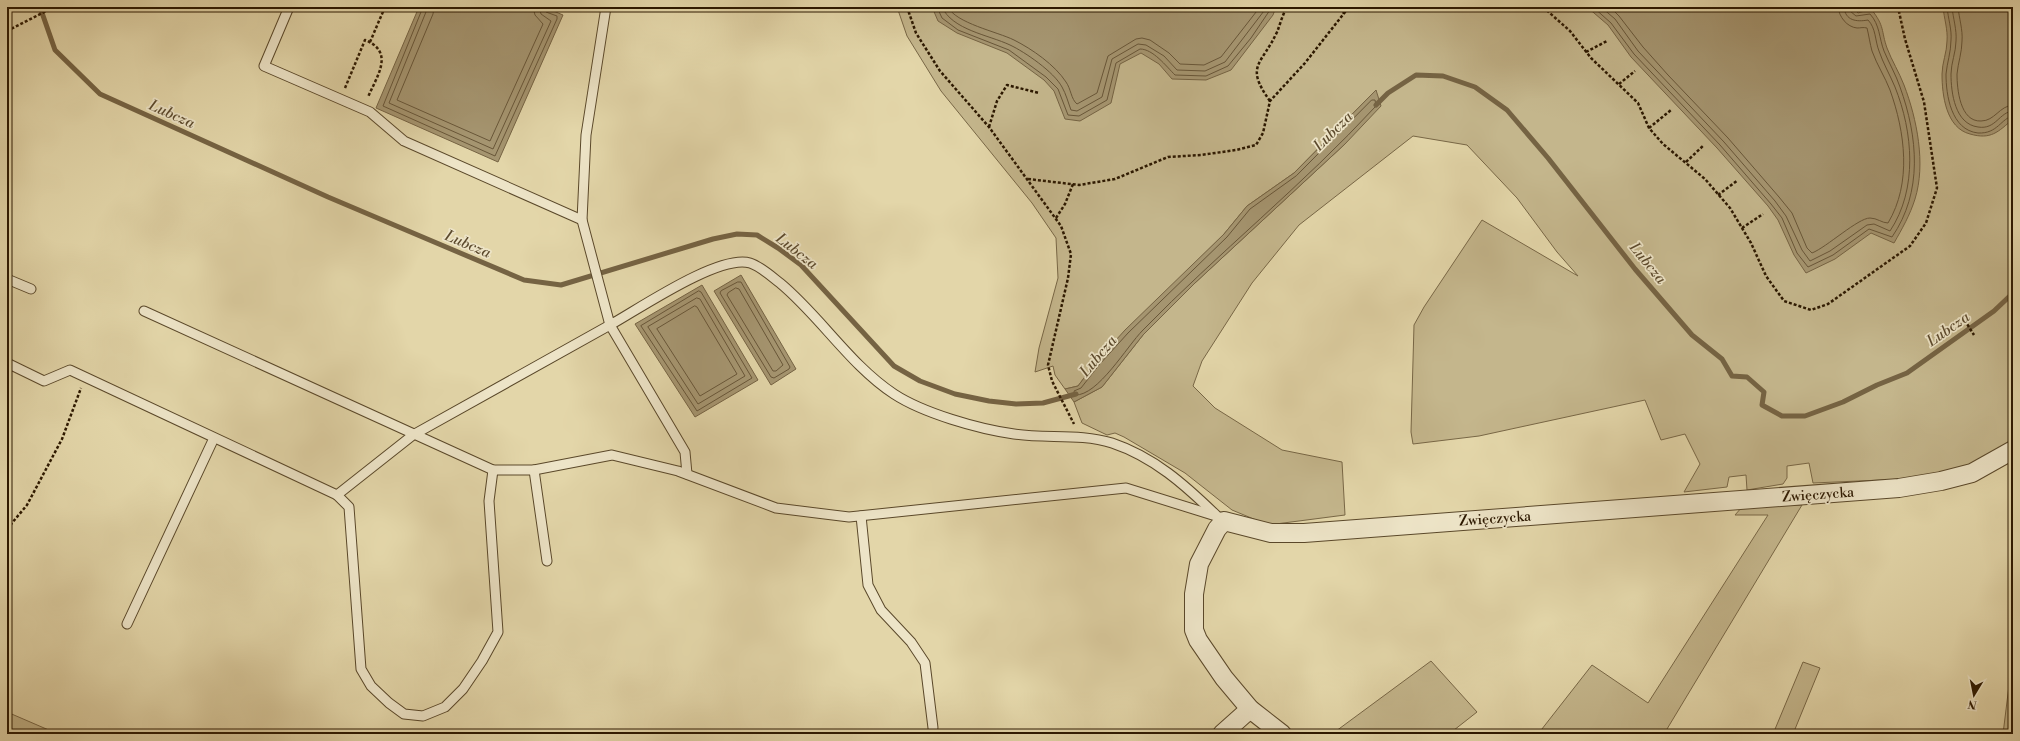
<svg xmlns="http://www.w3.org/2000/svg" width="2020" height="741" font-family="'Libre Bodoni',serif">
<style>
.green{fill:#c4b68c;stroke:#786746}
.water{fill:#a59570;stroke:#756343}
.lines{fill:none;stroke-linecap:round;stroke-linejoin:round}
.shore{stroke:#685638;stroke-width:1}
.stream{stroke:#756343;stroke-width:5}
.lane-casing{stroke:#5a482a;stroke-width:11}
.street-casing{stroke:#5a482a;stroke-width:20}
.path{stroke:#2c1800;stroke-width:2.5;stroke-dasharray:3 2;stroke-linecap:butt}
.lane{stroke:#ede4c7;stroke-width:9}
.street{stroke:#ede4c7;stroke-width:18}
.labels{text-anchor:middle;stroke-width:3.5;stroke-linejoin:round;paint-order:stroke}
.street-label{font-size:14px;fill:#2c1800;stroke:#ede4c7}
.water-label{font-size:15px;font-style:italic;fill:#5c4a2d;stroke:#ede4c7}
</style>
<rect width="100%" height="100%" fill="#e3d6a9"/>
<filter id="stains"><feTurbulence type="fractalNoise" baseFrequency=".005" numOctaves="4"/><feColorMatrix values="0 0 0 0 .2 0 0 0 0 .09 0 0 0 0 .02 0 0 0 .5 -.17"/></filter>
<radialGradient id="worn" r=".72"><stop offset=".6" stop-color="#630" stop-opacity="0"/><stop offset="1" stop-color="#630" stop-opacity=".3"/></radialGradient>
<g class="green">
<polygon points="897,7 2013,7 2013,443 1969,465 1927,478 1813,483 1809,463 1787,466 1787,478 1783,484 1747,490 1746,475 1729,477 1727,487 1684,492 1700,464 1685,434 1661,440 1645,400 1479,436 1413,444 1411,432 1414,325 1424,307 1482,220 1578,276 1557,252 1517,198 1467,145 1413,136 1299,225 1252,283 1202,361 1193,386 1215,408 1282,450 1342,462 1345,515 1268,525 1232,510 1185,473 1124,437 1115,433 1107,435 1082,423 1074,402 1102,387 1143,335 1195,283 1345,144 1376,90 1294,173 1247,206 1224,234 1096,362 1078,386 1065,389 1055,375 1053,366 1035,372 1039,348 1058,278 1056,238 1032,203 941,91 907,36"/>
<polygon points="1802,505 1664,734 1538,734 1592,665 1648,703 1768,515 1735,515 1742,507"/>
<polygon points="2013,653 2013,734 2003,734"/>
<polygon points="1431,661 1477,712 1449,734 1332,734"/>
<polygon points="1803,662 1820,668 1793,734 1773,734"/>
<polygon points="7,712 58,734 7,734"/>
</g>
<g class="water">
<polygon points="419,7 544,7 563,15 498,162 376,108"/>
<polygon points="932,7 1276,7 1273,15 1231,70 1206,80 1172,79 1159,64 1141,53 1120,64 1111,103 1080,121 1065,119 1054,91 1044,80 1007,53 957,33 938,21"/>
<path d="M 1587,7 L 1852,7 L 1858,13 L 1871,9 C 1885,26 1881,31 1887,48 C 1892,61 1899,72 1904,85 C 1917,119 1926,164 1915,199 C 1910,215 1902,229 1894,243 L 1871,233 L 1835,259 L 1806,273 L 1794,255 L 1778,220 L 1768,206 L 1717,148 L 1631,57 L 1608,25 Z"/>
<path d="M 1943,7 L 2013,7 L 2013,119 C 1998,132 1991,140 1970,134 C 1946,128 1942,95 1942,74 C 1942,63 1947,52 1947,41 C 1948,30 1944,18 1943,7 Z"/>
<polygon points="1376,90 1381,106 1345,144 1195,283 1143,335 1102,387 1074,402 1065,389 1078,386 1096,362 1125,330 1224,234 1247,206 1294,173"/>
<polygon points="741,275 796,369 771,385 714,291"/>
<polygon points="702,285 758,380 695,417 635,324"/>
</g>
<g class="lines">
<g class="shore">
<polyline points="423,7 383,106 495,156 557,19 557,16 546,12 545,7"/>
<polyline points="428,7 389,103 493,149 551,21 541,14 539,7"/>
<polyline points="434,7 433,14 397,100 490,141 543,24 535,15 533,7"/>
<path d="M 937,7 L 942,18 L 958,30 L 1009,50 L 1046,77 L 1058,89 L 1068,115 L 1079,116 L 1107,100 L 1116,63 L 1140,49 C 1153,49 1166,66 1175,75 L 1206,76 L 1228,66 L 1251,38 L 1272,7"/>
<path d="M 942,7 C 952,30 989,35 1010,45 C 1025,52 1054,72 1062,87 C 1066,94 1068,102 1071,110 L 1077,111 L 1102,97 L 1112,59 L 1138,44 L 1146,45 L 1164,56 L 1177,70 L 1205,71 L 1225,62 L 1267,7"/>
<path d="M 948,7 C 955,23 998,32 1014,40 C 1032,49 1055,65 1066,82 C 1071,89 1071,99 1077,104 L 1097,93 L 1108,56 L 1136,39 L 1142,38 L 1150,40 L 1169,53 L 1180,64 L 1204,65 L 1221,57 L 1260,7"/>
<path d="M 1593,7 L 1611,23 L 1634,54 L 1720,145 L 1771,204 L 1782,218 L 1797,253 L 1808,267 L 1833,255 L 1869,229 L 1892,237 C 1923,192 1918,137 1900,87 C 1896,75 1889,63 1884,51 C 1879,38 1880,25 1870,14 L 1856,16 L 1850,11 L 1850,7"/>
<path d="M 1601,7 L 1615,19 L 1638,51 L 1724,142 L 1775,201 L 1786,216 L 1802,250 L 1810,261 L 1830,251 L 1867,225 L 1874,224 L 1890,231 C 1918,189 1913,132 1895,87 C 1890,75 1883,63 1879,51 C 1875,41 1876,28 1868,20 C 1857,22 1845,21 1844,7"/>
<path d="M 1610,7 L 1619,16 L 1643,47 L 1668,75 L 1728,138 L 1779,197 L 1792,213 L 1807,248 L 1812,253 C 1827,247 1858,218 1870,218 C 1877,218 1882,223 1888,223 C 1912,183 1905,132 1890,90 C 1885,77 1877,65 1872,51 C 1870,44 1869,36 1867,28 C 1863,27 1861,28 1857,28 C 1847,27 1839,17 1838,7"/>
<path d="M 1947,7 C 1948,18 1952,30 1951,40 C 1951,52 1947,63 1946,74 C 1946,95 1951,130 1978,133 C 1998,134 2001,118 2013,116"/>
<path d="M 1952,7 C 1953,18 1957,30 1956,41 C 1956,52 1951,63 1951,74 C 1951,93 1955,124 1978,127 C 1996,130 1999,112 2013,111"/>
<path d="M 1958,7 C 1959,18 1963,30 1962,41 C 1962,52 1958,63 1957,74 C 1957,89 1960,122 1981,121 C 1995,121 1999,106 2013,105"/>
<path d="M 1372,100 L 1375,100 L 1376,106 C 1303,185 1218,253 1143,330 C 1127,346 1098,396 1075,395 L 1074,391 L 1081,388 L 1099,365 L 1128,333 L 1227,237 L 1250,209 L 1296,176 Z"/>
<polygon points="738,282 741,282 790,367 789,369 774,378 771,377 720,293 721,291"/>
<polygon points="736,288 739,289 783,365 776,371 773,371 727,295 728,293"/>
<polygon points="699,291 701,292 752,378 697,411 641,326"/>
<polygon points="697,298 700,299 745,376 698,404 648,327"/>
<polygon points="695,306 697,307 737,374 700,396 657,329"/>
</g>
<g class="stream">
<polyline points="40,7 55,50 100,94 328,197 524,280 561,285 713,239 737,234 757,235 778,248 801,265 894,366 920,381 955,394 989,401 1016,404 1043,403 1076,394"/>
<polyline points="1376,105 1388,93 1416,75 1443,76 1475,87 1507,110 1548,158 1635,269 1692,335 1722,359 1732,376 1747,377 1764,392 1762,405 1782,416 1805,416 1843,402 1877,385 1907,373 1994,311 2013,293"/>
</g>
<g class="lane-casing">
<g id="lane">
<polyline points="289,7 264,66 370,112 404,141 582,220"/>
<path d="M 606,7 L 586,135 L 582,220 L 610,325 C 639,309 719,254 750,263 C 760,266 771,276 780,283 C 820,316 850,365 894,394 C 923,413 978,429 1014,434 C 1046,439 1080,433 1112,443 C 1154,457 1185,485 1216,515"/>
<polyline points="7,279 31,289"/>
<polyline points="144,311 493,470 534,470 612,455 678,471 776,508 849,517 1126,488 1219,517"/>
<polyline points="7,363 44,381 70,370 337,495 413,435 610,325 685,452 687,474"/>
<polyline points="534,470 547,561"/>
<polyline points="337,495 349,507 361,669 371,686 389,703 404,714 423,716 445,707 463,689 482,661 498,632 489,501 493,470"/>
<polyline points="861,516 868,585 881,610 911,642 925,663 933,728"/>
<polyline points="127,624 214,438"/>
</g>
</g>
<g class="street-casing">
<g id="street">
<polyline points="1222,734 1250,709"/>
<polyline points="1282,734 1250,709 1224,678 1198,640 1194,630 1194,594 1199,564 1217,529 1224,521 1271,533 1304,533 1899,488 1941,481 1972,473 2013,450"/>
</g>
</g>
<g class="path">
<polyline points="907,7 916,33 940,71 989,127 1061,226 1071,254 1068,278 1048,365 1052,381 1074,424"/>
<polyline points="1342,7 1344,14"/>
<polyline points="1543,7 1570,31 1591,58 1638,103 1649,128 1663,144 1705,179 1730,208 1751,243 1766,276 1784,301 1811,310 1828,304 1910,246 1926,223 1937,188 1924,102 1905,39 1898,7"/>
<polyline points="7,31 54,7"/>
<polyline points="370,42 385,7"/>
<polyline points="1586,52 1607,41"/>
<polyline points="1619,84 1635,71"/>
<path d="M 345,88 L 365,40 C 395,52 377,76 368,97"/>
<path d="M 1270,101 C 1244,65 1262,65 1277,32 C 1280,25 1282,16 1286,9 L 1288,7"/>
<polyline points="989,127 997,101 1007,85 1039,93"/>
<polyline points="1649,128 1671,110"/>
<polyline points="1686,162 1704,145"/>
<polyline points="1028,179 1079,185 1115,179 1168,157 1201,155 1236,150 1256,145 1263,133 1270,101 1305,63 1349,7"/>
<polyline points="1718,195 1738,180"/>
<polyline points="1056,218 1065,204 1073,184"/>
<polyline points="1742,228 1763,214"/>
<polyline points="1962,316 1974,335"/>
<polyline points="7,529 27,505 62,439 81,388"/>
</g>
<use href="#lane" class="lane"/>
<use href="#street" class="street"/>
</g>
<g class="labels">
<g class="street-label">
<text transform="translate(1818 494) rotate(-4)" y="5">Zwięczycka</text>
<text transform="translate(1495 518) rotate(-4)" y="5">Zwięczycka</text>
</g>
<g class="water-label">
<text transform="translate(172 114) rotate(24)" y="5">Lubcza</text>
<text transform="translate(1333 131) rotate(-45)" y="5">Lubcza</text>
<text transform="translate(468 244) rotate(23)" y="5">Lubcza</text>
<text transform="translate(797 251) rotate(38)" y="5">Lubcza</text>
<text transform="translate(1648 263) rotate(51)" y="5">Lubcza</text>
<text transform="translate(1948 329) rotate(-35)" y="5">Lubcza</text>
<text transform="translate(1098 356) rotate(-50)" y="5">Lubcza</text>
</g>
</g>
<rect width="2020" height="741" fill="none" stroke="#e3d6a9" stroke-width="24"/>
<rect x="8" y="8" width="2004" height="725" fill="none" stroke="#2c1800" stroke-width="2"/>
<rect x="12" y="12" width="1996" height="717" fill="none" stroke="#2c1800"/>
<g transform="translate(1974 695) rotate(190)" stroke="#ede4c7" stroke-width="3" paint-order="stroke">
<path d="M0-3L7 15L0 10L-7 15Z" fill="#2c1800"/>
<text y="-6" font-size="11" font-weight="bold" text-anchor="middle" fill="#2c1800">N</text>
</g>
<rect width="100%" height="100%" filter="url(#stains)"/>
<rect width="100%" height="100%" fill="url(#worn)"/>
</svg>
